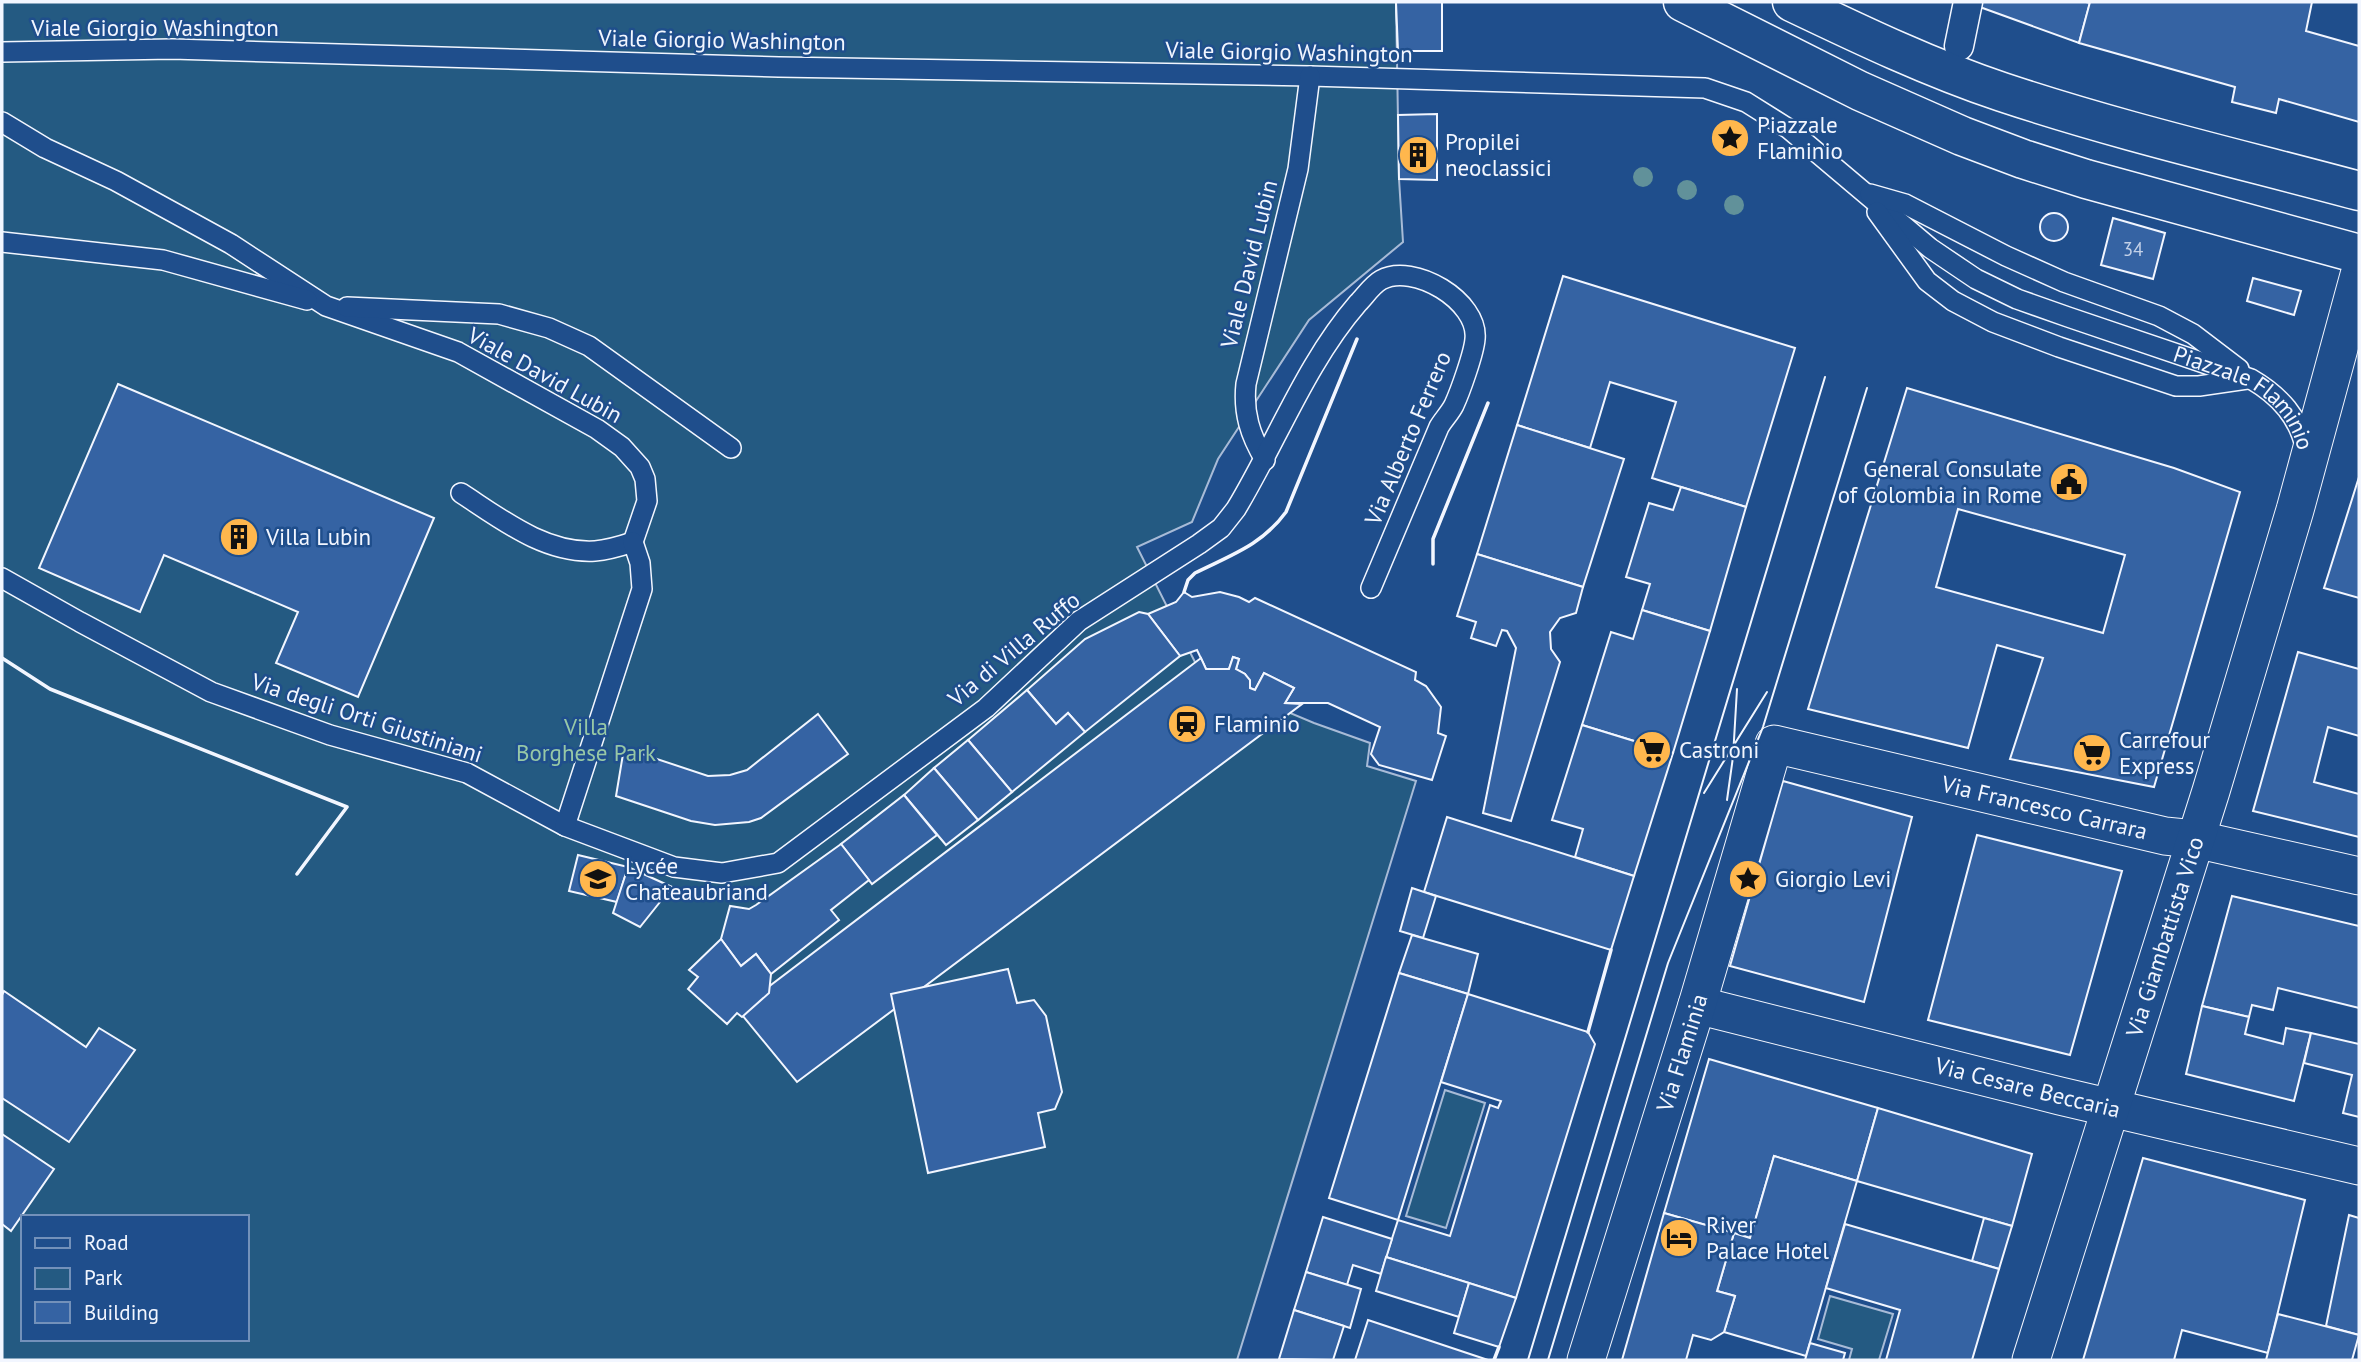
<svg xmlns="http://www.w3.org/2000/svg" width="2361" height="1362" font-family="'PT Sans',sans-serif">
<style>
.green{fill:#245a82;stroke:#a8bbd7;stroke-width:2;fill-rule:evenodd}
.building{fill:#3563a3;stroke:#f2f6ff;stroke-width:2;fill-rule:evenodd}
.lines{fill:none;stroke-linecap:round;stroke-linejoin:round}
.service-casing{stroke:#f2f6ff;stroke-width:22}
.pedestrian-casing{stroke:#f2f6ff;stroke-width:31}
.minor-casing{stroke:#f2f6ff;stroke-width:39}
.primary-casing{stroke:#f2f6ff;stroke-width:41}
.service{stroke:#1f4e8c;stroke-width:19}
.pedestrian{stroke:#1f4e8c;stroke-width:28}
.minor{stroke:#1f4e8c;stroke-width:37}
.primary{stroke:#1f4e8c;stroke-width:38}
.tram{stroke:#f2f6ff;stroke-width:2}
.wall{stroke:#f2f6ff;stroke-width:3.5}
.tree{fill:#61919a}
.labels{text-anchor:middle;stroke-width:5;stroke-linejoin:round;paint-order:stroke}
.number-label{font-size:19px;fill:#c3d1e8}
.street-label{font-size:23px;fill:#f2f6ff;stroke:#1f4e8c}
.poi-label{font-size:23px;fill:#f2f6ff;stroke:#1f4e8c;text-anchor:start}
.park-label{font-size:23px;fill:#97c8a6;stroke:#1f4e8c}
</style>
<rect width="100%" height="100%" fill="#1f4e8c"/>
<g class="green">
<path d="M 2,2 L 1396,2 L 1399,179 L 1403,242 L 1309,320 L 1218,459 L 1192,522 L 1137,547 L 1202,676 L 1314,723 L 1370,743 L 1367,766 L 1416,781 L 1237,1360 L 2,1360 ZM 23,1217 L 247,1217 L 247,1339 L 23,1339 Z"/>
<polygon points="1445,1090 1485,1103 1446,1228 1406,1216"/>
<polygon points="1830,1296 1893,1314 1879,1360 1849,1360 1852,1349 1818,1339"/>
</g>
<g class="building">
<polygon points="1396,2 1442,2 1442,51 1398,51"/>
<polygon points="1396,2 1442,2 1442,51 1398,51"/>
<polygon points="1966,2 2086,2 2090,3 2079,43"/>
<polygon points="2090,2 2312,2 2306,31 2359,46 2359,122 2279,99 2276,113 2232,102 2235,87 2079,43"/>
<polygon points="1437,114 1437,180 1399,179 1398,115"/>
<circle cx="2054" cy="227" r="14"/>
<polygon points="2113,218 2165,233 2153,279 2101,265"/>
<polygon points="1563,276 1795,348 1746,507 1652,478 1676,402 1610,382 1590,448 1517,425"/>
<polygon points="2253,278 2301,291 2294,315 2247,301"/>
<polygon points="118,384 434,518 358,697 276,663 298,612 164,555 140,612 39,568"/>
<path d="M 1907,388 L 2174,468 L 2240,492 L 2154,787 L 2010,759 L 2043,658 L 1997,645 L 1968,748 L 1808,709 ZM 1958,509 L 2125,555 L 2103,633 L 1936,587 Z"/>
<polygon points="1517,425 1624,459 1583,587 1477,554"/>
<polygon points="2359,477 2359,598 2324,588"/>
<polygon points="1681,487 1746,507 1710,631 1642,610 1650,584 1626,577 1649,503 1673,510"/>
<polygon points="1477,554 1583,587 1576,613 1560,618 1550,632 1551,649 1560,662 1511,821 1483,813 1516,648 1507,631 1502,630 1496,646 1471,638 1476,622 1457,616"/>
<polygon points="1184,592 1192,597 1220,592 1239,597 1249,602 1255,598 1416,672 1415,680 1426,686 1441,707 1438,733 1446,736 1432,780 1379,765 1371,754 1380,727 1328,703 1285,703 1294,688 1264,673 1255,690 1250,688 1249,681 1245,674 1236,669 1239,659 1233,657 1229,669 1206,669 1197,650 1180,656 1148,614 1176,602"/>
<polygon points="1642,610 1710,631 1673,753 1582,725 1611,632 1633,639"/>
<polygon points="1139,612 1148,614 1180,656 1085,732 1068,713 1056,724 1027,690 1085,639"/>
<polygon points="2298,652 2359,669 2359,736 2328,727 2314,782 2359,794 2359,837 2253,811"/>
<polygon points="1233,657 1239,659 1236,669 1245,674 1250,680 1250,688 1255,690 1264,673 1294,688 1285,703 1302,704 797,1082 738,1010 1201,658 1206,669 1229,669"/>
<polygon points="1027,690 1056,724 1068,713 1085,732 1012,792 968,740"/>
<polygon points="818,714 848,754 761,818 749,822 715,825 691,821 616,796 624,748 708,776 730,775 747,770"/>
<polygon points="1582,725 1673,753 1634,876 1575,857 1583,829 1552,820"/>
<polygon points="968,740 1012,792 978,820 934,768"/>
<polygon points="934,768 978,820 946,845 904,795"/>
<polygon points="1783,781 1912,817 1864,1002 1730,966"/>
<polygon points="904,795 937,835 872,884 841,844"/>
<polygon points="1447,817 1634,876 1611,950 1424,892"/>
<polygon points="1977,835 2122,871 2070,1055 1928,1020"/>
<polygon points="841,844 869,880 831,910 839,920 771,974 756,954 741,966 721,939 730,906 749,909 756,905"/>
<polygon points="578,855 628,867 617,902 569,891"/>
<polygon points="628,867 672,887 640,927 613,913"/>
<polygon points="1412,888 1436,896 1423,938 1400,931"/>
<polygon points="2232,896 2359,926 2359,1008 2278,988 2273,1010 2252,1005 2249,1017 2202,1006"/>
<polygon points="1412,935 1478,954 1468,994 1399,973"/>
<polygon points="721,939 741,966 756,954 771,974 769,993 742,1017 737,1013 727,1024 688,989 698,977 689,970"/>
<polygon points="1008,969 1017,1003 1034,1000 1046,1016 1062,1092 1055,1109 1038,1113 1045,1147 928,1173 891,994"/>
<polygon points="1399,973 1468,994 1398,1220 1329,1198"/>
<polygon points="4,991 86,1047 99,1028 135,1050 69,1142 2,1098 2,995"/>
<polygon points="1468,994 1588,1032 1595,1044 1516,1298 1386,1257 1398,1220 1450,1236 1490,1105 1498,1108 1501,1101 1441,1082"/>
<polygon points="2202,1006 2249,1017 2245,1034 2283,1044 2286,1028 2311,1033 2294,1101 2186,1074"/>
<polygon points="2311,1033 2359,1044 2359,1117 2343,1113 2352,1075 2304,1063"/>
<polygon points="1709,1059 1878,1108 1857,1181 1774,1156 1750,1238 1664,1213"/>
<polygon points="1878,1108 2032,1154 2012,1226 1857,1181"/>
<polygon points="2,1134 54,1169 11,1231 2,1224"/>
<polygon points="1774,1156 1857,1181 1806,1356 1724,1332 1735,1296 1717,1291 1734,1233 1750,1238"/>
<polygon points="2143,1158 2305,1200 2268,1353 2182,1330 2174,1360 2083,1360"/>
<polygon points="1664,1213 1734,1233 1717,1291 1735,1296 1724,1332 1711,1340 1693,1335 1686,1360 1622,1360"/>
<polygon points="2349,1215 2359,1218 2359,1335 2326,1326"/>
<polygon points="1323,1217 1392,1239 1381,1274 1353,1265 1347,1285 1306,1272"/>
<polygon points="1984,1218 2012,1226 1999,1269 1972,1261"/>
<polygon points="1845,1224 1999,1269 1972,1360 1886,1360 1900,1310 1826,1288"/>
<polygon points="1386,1257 1469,1283 1459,1317 1376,1291"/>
<polygon points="1306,1272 1361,1289 1350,1328 1294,1310"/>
<polygon points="1469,1283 1516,1298 1499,1347 1454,1333"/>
<polygon points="1294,1310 1344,1326 1333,1360 1279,1359"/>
<polygon points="2278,1314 2359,1335 2352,1360 2266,1360"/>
<polygon points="1368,1320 1488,1360 1355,1360"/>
<polygon points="1810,1343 1845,1353 1843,1360 1805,1360"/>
</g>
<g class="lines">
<g class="service-casing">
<g id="service">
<path id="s1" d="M 2,52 L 172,49 L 779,67 L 1310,76 L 1705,88 L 1746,102 L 1789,129 L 1930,248 L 1976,279 L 2017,299 L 2068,317 L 2251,379 C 2280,396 2299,417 2306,450"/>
<polyline points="2,122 45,148 116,181 231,244 326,306 458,352 597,429 622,447 640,467 645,479 647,501 633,542"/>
<polyline points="1870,194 1905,204 2006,256 2064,282 2159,316 2193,334 2239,369"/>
<polyline points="1877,212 1927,281 1953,301 1993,322 2059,347 2176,386 2199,386 2247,379"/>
<polyline points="2,242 163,260 307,300"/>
<polyline points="347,307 499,314 549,328 589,346 731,448"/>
<path d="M 1265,460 C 1250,435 1243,413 1246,384 L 1298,169 L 1310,76"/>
<path d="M 461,493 C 501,519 545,554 595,551 C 608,550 621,546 633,542"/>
<path d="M 2,578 L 80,622 L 211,692 L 330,735 L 467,773 L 565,826 L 674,867 L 722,873 L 778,863 L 986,708 L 1079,621 L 1199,544 L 1221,528 L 1236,509 C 1277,441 1306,363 1358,303 C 1365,296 1372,285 1381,280 C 1413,262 1479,301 1475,339 C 1474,353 1460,392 1454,405 C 1450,413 1443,420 1439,427 L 1371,588"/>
<polyline points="565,826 642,589 640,563 633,542"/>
</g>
</g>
<g class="pedestrian-casing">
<polyline id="pedestrian" points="1959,46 1968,2"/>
</g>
<g class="minor-casing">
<g id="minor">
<path id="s2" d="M 1697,1005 L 2060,1096 L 2359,1166"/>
<path id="s3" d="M 1586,1360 L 1697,1005 L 1774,744 L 2165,836 L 2195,839 L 2359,876"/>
<path id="s4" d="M 2031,1360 L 2211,791 L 2295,510 L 2359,275"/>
</g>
</g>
<g class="primary-casing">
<g id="primary">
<polyline points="1683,2 1860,91 1962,136 2023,159 2086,179 2359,254"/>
<path d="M 1792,2 C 1861,35 1930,68 2002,92 C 2119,131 2240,159 2359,191"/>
</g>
</g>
<use href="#service" class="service"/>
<use href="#pedestrian" class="pedestrian"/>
<use href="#minor" class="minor"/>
<use href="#primary" class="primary"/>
<g class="tram">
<polyline points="1704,793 1767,692"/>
<polyline points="1727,800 1733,757 1737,689"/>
<polyline points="1528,1360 1825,377"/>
<polyline points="1548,1360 1668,963 1763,727 1867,388"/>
</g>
<g class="wall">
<polyline points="1433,564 1433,539 1488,403"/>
<path d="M 1184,592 L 1188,580 L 1195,573 C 1231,555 1262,545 1286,512 L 1357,339"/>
<polyline points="2,658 50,689 347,807 297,874"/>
<polyline points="1588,1032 1611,950"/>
<polyline points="1494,1360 1499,1347"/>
</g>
</g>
<g class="tree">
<circle cx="1643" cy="177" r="10"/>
<circle cx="1687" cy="190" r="10"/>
<circle cx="1734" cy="205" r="10"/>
</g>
<defs>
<g id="sight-disc" transform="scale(2.0125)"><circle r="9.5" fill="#ffb74d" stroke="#1f4e8c"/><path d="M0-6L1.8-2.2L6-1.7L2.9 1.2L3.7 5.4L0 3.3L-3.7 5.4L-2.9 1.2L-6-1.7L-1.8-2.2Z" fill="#111"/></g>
<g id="building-disc" transform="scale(2.0125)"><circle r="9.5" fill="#ffb74d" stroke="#1f4e8c"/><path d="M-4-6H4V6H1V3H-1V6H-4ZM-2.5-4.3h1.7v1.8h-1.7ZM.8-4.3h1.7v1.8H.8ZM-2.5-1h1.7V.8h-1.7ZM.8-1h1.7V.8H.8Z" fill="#111"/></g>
<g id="civic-disc" transform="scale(2.0125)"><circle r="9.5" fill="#ffb74d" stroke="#1f4e8c"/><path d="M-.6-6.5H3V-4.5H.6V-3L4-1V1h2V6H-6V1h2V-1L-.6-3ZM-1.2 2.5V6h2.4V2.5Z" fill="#111"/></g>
<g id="station-disc" transform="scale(2.0125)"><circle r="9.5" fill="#ffb74d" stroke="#1f4e8c"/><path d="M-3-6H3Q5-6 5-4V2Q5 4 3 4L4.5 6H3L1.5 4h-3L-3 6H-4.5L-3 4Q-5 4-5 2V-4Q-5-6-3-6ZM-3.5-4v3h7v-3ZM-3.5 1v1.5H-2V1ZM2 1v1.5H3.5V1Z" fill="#111"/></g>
<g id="supermarket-disc" transform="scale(2.0125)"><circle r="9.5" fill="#ffb74d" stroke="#1f4e8c"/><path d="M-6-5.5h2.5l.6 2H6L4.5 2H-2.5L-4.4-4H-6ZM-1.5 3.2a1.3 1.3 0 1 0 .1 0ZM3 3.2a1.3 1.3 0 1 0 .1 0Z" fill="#111"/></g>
<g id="school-disc" transform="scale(2.0125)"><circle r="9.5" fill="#ffb74d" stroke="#1f4e8c"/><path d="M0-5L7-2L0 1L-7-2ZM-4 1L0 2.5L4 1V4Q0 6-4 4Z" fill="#111"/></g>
<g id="hotel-disc" transform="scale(2.0125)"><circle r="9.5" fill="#ffb74d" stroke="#1f4e8c"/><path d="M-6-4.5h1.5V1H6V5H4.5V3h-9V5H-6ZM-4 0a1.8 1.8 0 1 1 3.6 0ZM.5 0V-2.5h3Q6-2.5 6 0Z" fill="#111"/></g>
</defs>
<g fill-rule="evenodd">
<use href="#sight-disc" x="1730" y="138"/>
<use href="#building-disc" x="1418" y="155"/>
<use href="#civic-disc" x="2069" y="482"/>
<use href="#building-disc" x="239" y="537"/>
<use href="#station-disc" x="1187" y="724"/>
<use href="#supermarket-disc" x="1652" y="750"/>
<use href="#supermarket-disc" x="2092" y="753"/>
<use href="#school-disc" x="598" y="879"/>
<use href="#sight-disc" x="1748" y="879"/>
<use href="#hotel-disc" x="1679" y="1238"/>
</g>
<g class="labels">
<g class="number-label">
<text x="2133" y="256">34</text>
</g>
<g class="street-label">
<text x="155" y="36">Viale Giorgio Washington</text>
<text transform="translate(722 40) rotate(1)" y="8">Viale Giorgio Washington</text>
<text transform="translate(1289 52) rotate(1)" y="8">Viale Giorgio Washington</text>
<text transform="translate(1249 264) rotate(-76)" y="8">Viale David Lubin</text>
<text transform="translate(545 375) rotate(29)" y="8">Viale David Lubin</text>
<text dy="8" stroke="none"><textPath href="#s1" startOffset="2336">Piazzale Flaminio</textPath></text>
<text transform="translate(1408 438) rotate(-67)" y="8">Via Alberto Ferrero</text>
<text transform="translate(1014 649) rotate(-40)" y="8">Via di Villa Ruffo</text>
<text transform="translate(367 718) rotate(18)" y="8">Via degli Orti Giustiniani</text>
<text dy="8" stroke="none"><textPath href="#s3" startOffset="922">Via Francesco Carrara</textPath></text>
<text dy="8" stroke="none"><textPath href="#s4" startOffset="444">Via Giambattista Vico</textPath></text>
<text dy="8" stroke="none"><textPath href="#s3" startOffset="322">Via Flaminia</textPath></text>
<text dy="8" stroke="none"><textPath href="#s2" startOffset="341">Via Cesare Beccaria</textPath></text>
</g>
<g class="poi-label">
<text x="1757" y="133">Piazzale<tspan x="1757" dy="26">Flaminio</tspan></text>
<text x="1445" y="150">Propilei<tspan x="1445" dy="26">neoclassici</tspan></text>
<text x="2042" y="477" text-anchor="end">General Consulate<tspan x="2042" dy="26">of Colombia in Rome</tspan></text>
<text x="266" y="545">Villa Lubin</text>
<text x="1214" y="732">Flaminio</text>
<text x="2119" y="748">Carrefour<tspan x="2119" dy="26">Express</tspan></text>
<text x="1679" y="758">Castroni</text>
<text x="625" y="874">Lycée<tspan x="625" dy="26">Chateaubriand</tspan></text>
<text x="1775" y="887">Giorgio Levi</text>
<text x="1706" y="1233">River<tspan x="1706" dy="26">Palace Hotel</tspan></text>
</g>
<g class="park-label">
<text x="586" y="735">Villa<tspan x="586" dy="26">Borghese Park</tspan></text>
</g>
</g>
<rect width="2361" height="1362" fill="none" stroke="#f2f6ff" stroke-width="7"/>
<rect x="21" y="1215" width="228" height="126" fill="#1f4e8c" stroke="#7391ba" stroke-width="2"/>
<rect x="35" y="1238" width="35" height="10" fill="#1f4e8c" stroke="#7391ba" stroke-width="2"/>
<text x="84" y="1250" font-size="21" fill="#f2f6ff">Road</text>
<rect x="35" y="1268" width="35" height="21" fill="#245a82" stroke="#7391ba" stroke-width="2"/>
<text x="84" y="1285" font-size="21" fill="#f2f6ff">Park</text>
<rect x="35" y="1302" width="35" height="21" fill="#3563a3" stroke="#7391ba" stroke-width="2"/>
<text x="84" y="1320" font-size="21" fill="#f2f6ff">Building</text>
</svg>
